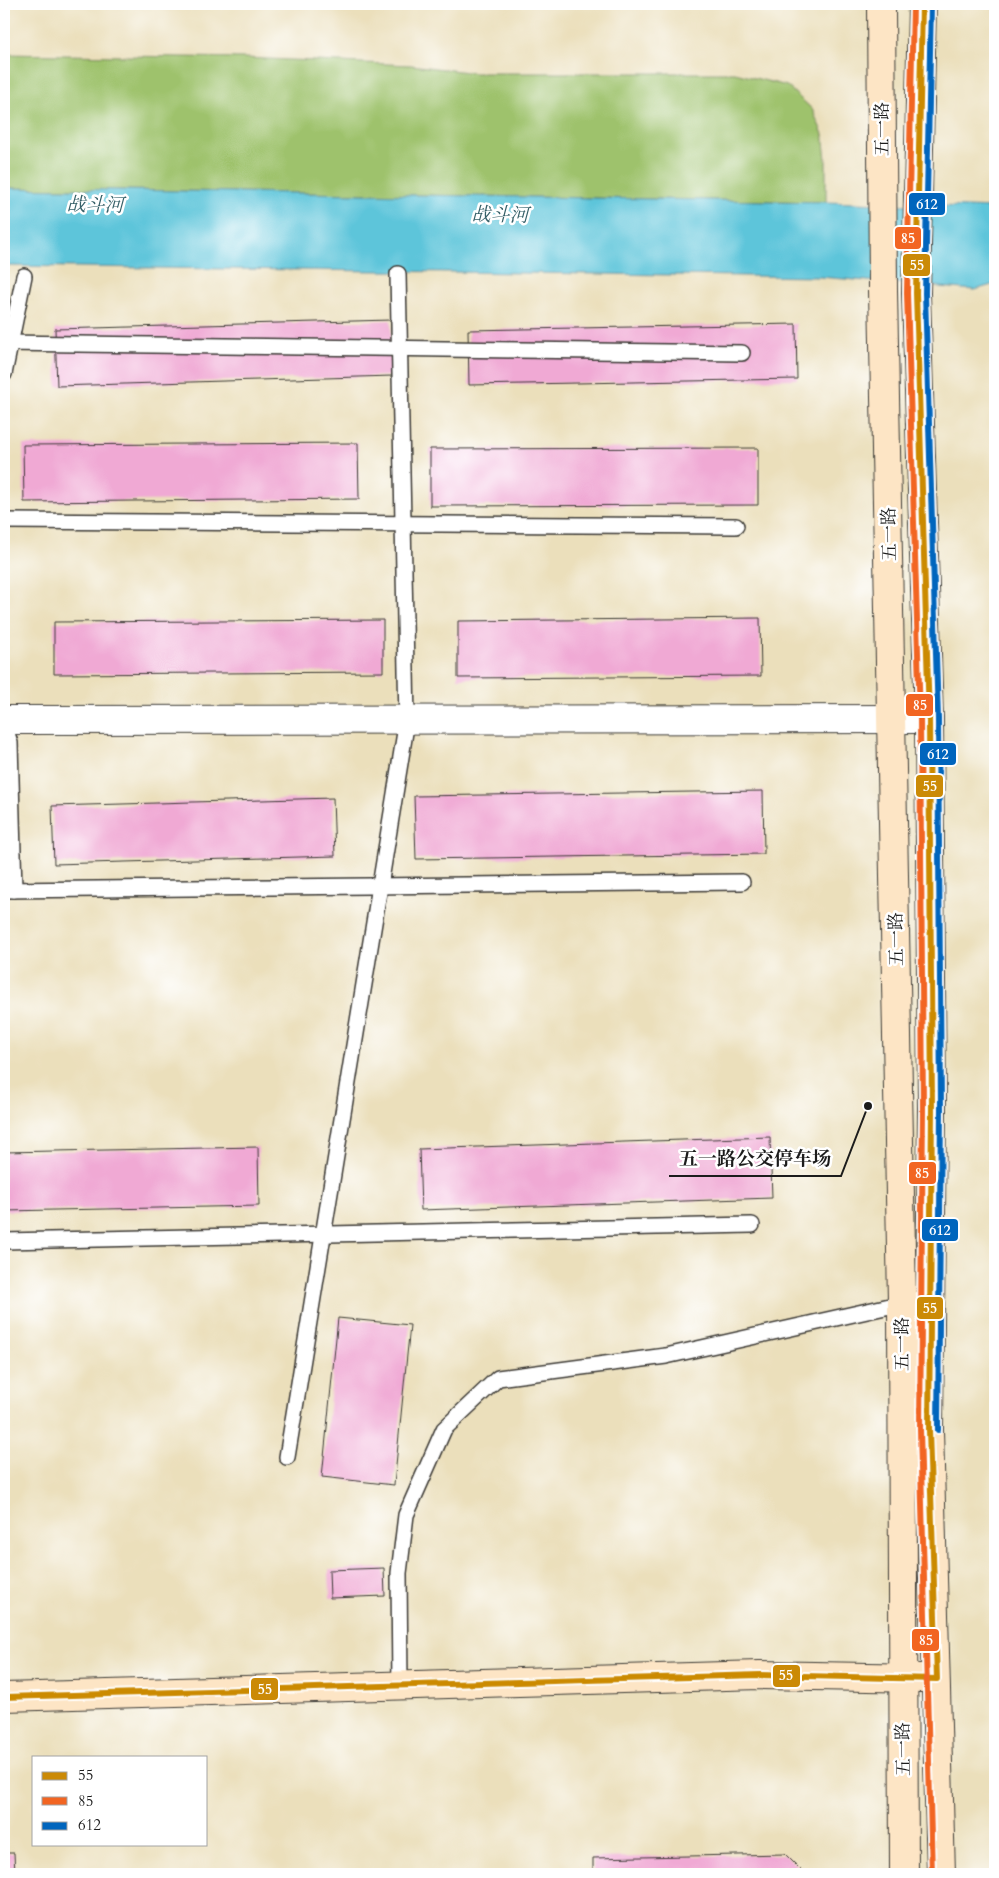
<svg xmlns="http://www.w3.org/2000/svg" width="999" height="1878" font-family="Cardo,'Noto Serif SC',serif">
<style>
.green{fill:#9ec26c;stroke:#5d6f44}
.water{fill:#5dc5da;stroke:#3c707b}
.building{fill:#f0a9d4}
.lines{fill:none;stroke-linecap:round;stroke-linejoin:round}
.lane-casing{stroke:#3b3934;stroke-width:18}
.street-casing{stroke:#3b3934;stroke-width:30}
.secondary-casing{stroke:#3b3934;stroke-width:30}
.lane{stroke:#fff;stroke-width:15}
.street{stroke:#fff;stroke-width:28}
.secondary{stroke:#fde5c5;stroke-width:28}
.bus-1-casing{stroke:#fff;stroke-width:10}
.bus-2-casing{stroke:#fff;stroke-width:10}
.bus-3-casing{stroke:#fff;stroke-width:10}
.bus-1{stroke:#cb8a06;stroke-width:6}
.bus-2{stroke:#f26522;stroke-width:6}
.bus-3{stroke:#0065bd;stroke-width:6}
.labels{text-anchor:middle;stroke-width:5;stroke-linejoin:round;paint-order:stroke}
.street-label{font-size:18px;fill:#1c1c1c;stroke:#fff}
.water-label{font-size:19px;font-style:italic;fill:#366068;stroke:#fff}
.leader{fill:none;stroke:#1c1c1c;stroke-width:2}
.callout-dot{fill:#1c1c1c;stroke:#fff;stroke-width:2}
.callout-label{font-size:19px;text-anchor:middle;font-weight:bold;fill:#1c1c1c;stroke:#fff;stroke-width:5;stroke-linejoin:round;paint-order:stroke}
.line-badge{stroke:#fff;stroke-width:2}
.badge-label{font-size:14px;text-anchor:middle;font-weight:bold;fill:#fff}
</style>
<rect width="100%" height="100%" fill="#fff"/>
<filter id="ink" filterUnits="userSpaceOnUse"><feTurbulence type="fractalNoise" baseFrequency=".02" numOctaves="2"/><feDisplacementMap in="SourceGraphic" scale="10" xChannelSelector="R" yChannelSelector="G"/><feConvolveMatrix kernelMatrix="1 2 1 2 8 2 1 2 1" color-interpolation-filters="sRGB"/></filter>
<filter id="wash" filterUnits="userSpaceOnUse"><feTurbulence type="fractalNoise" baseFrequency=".0096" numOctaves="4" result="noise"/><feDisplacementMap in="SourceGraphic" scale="20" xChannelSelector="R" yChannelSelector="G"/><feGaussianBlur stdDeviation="1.12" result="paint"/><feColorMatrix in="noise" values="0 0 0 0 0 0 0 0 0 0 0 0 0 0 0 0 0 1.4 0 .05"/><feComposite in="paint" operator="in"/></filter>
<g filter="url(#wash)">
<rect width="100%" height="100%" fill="#ebdfbb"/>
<polygon class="green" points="4,54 244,58 411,65 475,73 735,73 787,86 812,109 823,134 826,159 826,202 4,188"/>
<polygon class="water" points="4,188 826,202 995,208 995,284 975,290 820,277 4,266"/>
<g id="blocks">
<g class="building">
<polygon points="391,320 392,376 57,386 55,329"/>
<polygon points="796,324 797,379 469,385 468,330"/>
<polygon points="358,443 359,499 24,502 23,445"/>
<polygon points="758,448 758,505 430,506 430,449"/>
<polygon points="760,618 761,676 458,678 458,621"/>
<polygon points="383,620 383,672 54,674 54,622"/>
<polygon points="763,791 764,854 416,859 414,796"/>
<polygon points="333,798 335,856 54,864 52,806"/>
<polygon points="770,1137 772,1198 421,1210 419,1149"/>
<polygon points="258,1147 259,1206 4,1211 4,1152"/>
<polygon points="338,1318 410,1325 394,1485 322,1477"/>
<polygon points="384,1568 385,1596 330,1598 329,1570"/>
<polygon points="4,1853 14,1853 15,1874 4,1874"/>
<polygon points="785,1854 805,1874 593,1874 593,1858"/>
</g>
</g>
</g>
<g filter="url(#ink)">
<use href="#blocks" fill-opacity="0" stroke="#3b3934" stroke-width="1"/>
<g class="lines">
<g class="lane-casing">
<g id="lane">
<polyline points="4,343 742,353"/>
<polyline points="4,374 24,276"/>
<polyline points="4,521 736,526"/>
<polyline points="4,724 10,743 14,890"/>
<polyline points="4,890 742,882"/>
<polyline points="4,1241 752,1225"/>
<polyline points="287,1457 407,720 398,274"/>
<polyline points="400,1687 399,1573 406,1515 444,1429 498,1378 666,1356 930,1297"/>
</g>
</g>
<g class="street-casing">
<polyline id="street" points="4,720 929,719"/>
</g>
<g class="secondary-casing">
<g id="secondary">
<polyline points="881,4 883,290 902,1302 904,1874"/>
<polyline points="922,4 916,293 929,719 932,1109 929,1430 941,1874"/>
<polyline points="4,1697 760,1675 921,1678"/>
</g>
</g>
<use href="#lane" class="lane"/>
<use href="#street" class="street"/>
<use href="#secondary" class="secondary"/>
<g class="bus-1-casing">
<polyline id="bus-1" points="4,1697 760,1675 937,1679 929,1430 932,1109 929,719 916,293 922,4"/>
</g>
<g class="bus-2-casing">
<polyline id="bus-2" points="913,4 907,293 920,719 923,1109 920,1430 932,1874"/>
</g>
<g class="bus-3-casing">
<polyline id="bus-3" points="931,4 925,293 938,719 941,1109 938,1430"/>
</g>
<use href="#bus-1" class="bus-1"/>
<use href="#bus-2" class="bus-2"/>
<use href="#bus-3" class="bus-3"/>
</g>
</g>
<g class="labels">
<g class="street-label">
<text transform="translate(882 129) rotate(-90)" y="6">五一路</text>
<text transform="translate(889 534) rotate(-91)" y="6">五一路</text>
<text transform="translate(896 939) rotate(-91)" y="6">五一路</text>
<text transform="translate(902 1344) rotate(-90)" y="6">五一路</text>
<text transform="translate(903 1749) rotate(-91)" y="6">五一路</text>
</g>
<g class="water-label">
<text transform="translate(95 204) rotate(1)" y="7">战斗河</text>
<text transform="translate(500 214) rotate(1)" y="7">战斗河</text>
</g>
</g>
<path class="leader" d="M868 1106L841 1176H669"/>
<circle class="callout-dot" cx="868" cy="1106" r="5"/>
<g class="callout-label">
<text x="755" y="1165">五一路公交停车场</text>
</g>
<g class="line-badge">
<rect x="908" y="192" width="38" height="24" rx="5" fill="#0065bd"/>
<rect x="894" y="226" width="28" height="24" rx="5" fill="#f26522"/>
<rect x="902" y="253" width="29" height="24" rx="5" fill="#cb8a06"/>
<rect x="905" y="693" width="29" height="24" rx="5" fill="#f26522"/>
<rect x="919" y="742" width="38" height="24" rx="5" fill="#0065bd"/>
<rect x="915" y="774" width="29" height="24" rx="5" fill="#cb8a06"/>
<rect x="908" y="1161" width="29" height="24" rx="5" fill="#f26522"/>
<rect x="921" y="1218" width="38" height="24" rx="5" fill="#0065bd"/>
<rect x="916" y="1296" width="28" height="24" rx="5" fill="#cb8a06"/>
<rect x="911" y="1628" width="29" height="24" rx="5" fill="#f26522"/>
<rect x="772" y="1664" width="29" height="24" rx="5" fill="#cb8a06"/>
<rect x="250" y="1677" width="29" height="24" rx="5" fill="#cb8a06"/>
</g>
<g class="badge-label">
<text x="927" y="209">612</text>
<text x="908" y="243">85</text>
<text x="917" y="270">55</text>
<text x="920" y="710">85</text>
<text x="938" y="759">612</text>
<text x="930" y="791">55</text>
<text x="922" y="1178">85</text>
<text x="940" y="1235">612</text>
<text x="930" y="1313">55</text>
<text x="926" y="1645">85</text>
<text x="786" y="1680">55</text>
<text x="265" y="1694">55</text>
</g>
<rect width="999" height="1878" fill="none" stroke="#fff" stroke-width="20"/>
<rect x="32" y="1756" width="175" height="90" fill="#ffffff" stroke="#a4a4a4"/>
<rect x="42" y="1772" width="25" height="8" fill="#cb8a06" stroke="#a4a4a4"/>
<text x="78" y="1780" font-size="15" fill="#1c1c1c">55</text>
<rect x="42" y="1797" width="25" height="8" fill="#f26522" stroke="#a4a4a4"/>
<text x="78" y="1806" font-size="15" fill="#1c1c1c">85</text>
<rect x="42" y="1822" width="25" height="8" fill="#0065bd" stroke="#a4a4a4"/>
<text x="78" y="1830" font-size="15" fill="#1c1c1c">612</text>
</svg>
